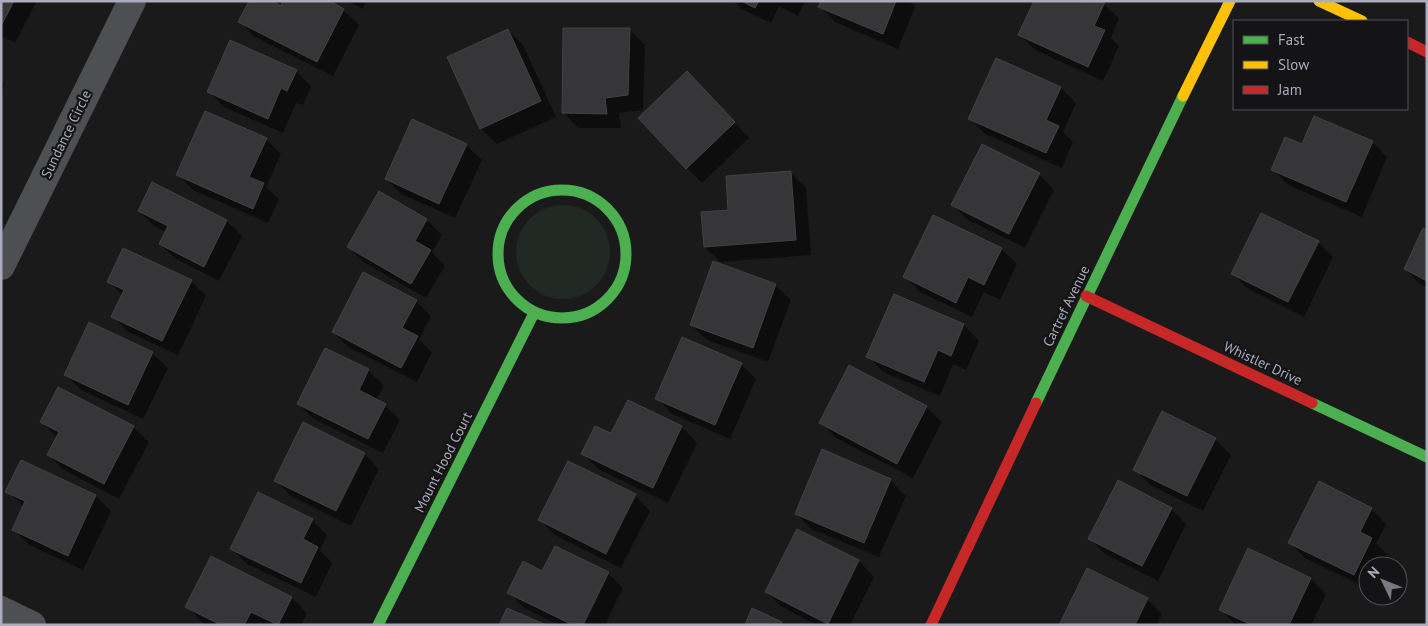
<svg xmlns="http://www.w3.org/2000/svg" width="1428" height="626" font-family="'PT Sans',sans-serif">
<style>
.green{fill:#212924}
.shadow{fill:#0007}
.building{fill:#363638;stroke:#424346}
.lines{fill:none;stroke-linecap:round;stroke-linejoin:round}
.street{stroke:#4e4f53;stroke-width:28}
.fast{stroke:#4caf50;stroke-width:11}
.slow{stroke:#ffc107;stroke-width:11}
.jam{stroke:#c62828;stroke-width:11}
.labels{text-anchor:middle;stroke-width:4.5;stroke-linejoin:round;paint-order:stroke}
.street-label{font-size:14px;fill:#abadbb;stroke:#141416}
</style>
<rect width="100%" height="100%" fill="#1a1a1a"/>
<circle class="green" cx="563" cy="252" r="47"/>
<g class="shadow">
<polygon points="1,1 37,1 15,43 1,36"/>
<polygon points="347,1 366,1 363,9"/>
<polygon points="734,1 805,1 798,16 779,6 771,23 741,9"/>
<polygon points="822,1 909,1 915,7 898,49 835,22 820,7"/>
<polygon points="1035,1 1100,1 1119,18 1111,38 1119,46 1103,81 1035,50 1020,35"/>
<polygon points="282,8 343,10 359,25 333,76 255,37 240,22"/>
<polygon points="508,30 523,45 556,117 497,144 481,129 449,57"/>
<polygon points="630,30 645,45 643,110 619,113 621,128 578,128 563,112"/>
<polygon points="296,71 311,86 303,105 296,103 283,133 224,107 209,92"/>
<polygon points="1,80 5,84 1,92"/>
<polygon points="702,88 749,138 702,183 687,168"/>
<polygon points="1061,88 1076,103 1063,132 1073,142 1062,168 985,134 970,119"/>
<polygon points="266,139 281,154 266,187 279,199 268,223 193,190 178,175"/>
<polygon points="1372,142 1387,157 1362,217 1288,185 1272,169"/>
<polygon points="466,145 482,160 455,218 401,194 386,179"/>
<polygon points="791,173 806,188 811,255 720,262 705,247 729,211"/>
<polygon points="1039,174 1054,190 1025,248 968,220 952,205"/>
<polygon points="153,184 227,221 242,236 219,281 176,259 160,244 166,232 154,226 139,211"/>
<polygon points="379,193 427,220 442,235 432,252 445,266 426,298 363,262 348,247"/>
<polygon points="934,217 1002,249 1017,264 1000,300 984,292 972,317 920,292 905,277"/>
<polygon points="1427,231 1427,287 1420,284 1405,269"/>
<polygon points="1318,242 1333,257 1304,317 1248,289 1233,274"/>
<polygon points="108,281 191,281 206,296 178,355 128,332 113,316 123,296"/>
<polygon points="775,285 791,300 768,362 707,340 691,325"/>
<polygon points="894,295 964,325 979,341 966,370 953,364 940,396 883,372 868,356"/>
<polygon points="416,301 431,316 419,340 432,352 417,382 348,347 333,332"/>
<polygon points="325,349 368,370 384,386 376,400 385,405 400,420 383,453 314,419 298,404"/>
<polygon points="152,353 168,368 143,419 81,390 66,375"/>
<polygon points="741,364 756,379 730,439 672,414 657,398"/>
<polygon points="628,401 682,427 697,443 668,503 598,469 582,453 612,435"/>
<polygon points="926,407 942,422 913,478 836,438 821,422"/>
<polygon points="1163,413 1215,439 1231,455 1203,511 1150,485 1135,469"/>
<polygon points="42,422 133,427 149,442 119,499 64,470 48,455 57,438"/>
<polygon points="364,454 379,469 351,526 291,496 276,481"/>
<polygon points="22,461 96,496 111,511 83,570 29,545 14,529 24,507 7,491"/>
<polygon points="890,480 906,496 879,557 811,529 796,513"/>
<polygon points="635,495 650,511 621,568 555,535 540,520"/>
<polygon points="1171,509 1186,524 1158,581 1105,554 1090,539"/>
<polygon points="1371,509 1386,524 1376,544 1387,554 1381,566 1368,566 1368,589 1305,558 1290,543"/>
<polygon points="312,520 327,535 320,550 332,563 316,597 247,564 232,549"/>
<polygon points="797,531 859,561 874,577 850,625 816,625 782,607 766,592"/>
<polygon points="1249,549 1311,579 1326,594 1311,625 1236,625 1221,610"/>
<polygon points="211,558 292,598 307,613 301,625 208,625 202,622 187,606"/>
<polygon points="543,573 608,573 623,588 605,625 559,625 524,608 509,592"/>
<polygon points="1147,599 1162,614 1157,625 1061,625"/>
</g>
<g class="building">
<polygon points="1,1 14,1 1,26"/>
<polygon points="249,1 272,1 281,6 283,1 330,1 344,9 317,62 238,22"/>
<polygon points="741,1 759,1 755,8"/>
<polygon points="821,1 896,1 883,34 818,7"/>
<polygon points="1034,1 1105,2 1094,26 1105,30 1088,67 1018,35"/>
<polygon points="563,28 630,28 628,95 605,98 607,114 562,113"/>
<polygon points="508,29 541,101 480,129 447,57"/>
<polygon points="230,40 297,70 287,91 281,88 268,119 207,92"/>
<polygon points="996,58 1061,87 1046,120 1059,126 1046,153 968,119"/>
<polygon points="687,71 735,122 686,169 638,118"/>
<polygon points="205,111 267,138 249,177 264,183 253,209 176,175"/>
<polygon points="1314,116 1373,141 1346,202 1271,170 1285,137 1302,144"/>
<polygon points="412,119 467,144 439,204 385,179"/>
<polygon points="982,144 1040,173 1009,234 951,205"/>
<polygon points="791,171 796,240 704,247 701,212 728,210 726,176"/>
<polygon points="152,182 227,220 204,267 159,244 168,226 138,211"/>
<polygon points="379,191 427,219 415,241 431,250 411,284 347,247"/>
<polygon points="1261,213 1319,241 1288,302 1231,274"/>
<polygon points="933,215 1002,248 984,285 968,277 956,303 903,277"/>
<polygon points="1423,228 1427,230 1427,281 1404,269"/>
<polygon points="123,248 192,280 162,341 111,317 124,290 107,282"/>
<polygon points="713,261 776,284 753,348 690,325"/>
<polygon points="363,272 417,300 402,328 418,336 401,368 332,332"/>
<polygon points="894,294 964,324 951,356 938,350 924,382 866,357"/>
<polygon points="89,322 153,352 128,405 64,375"/>
<polygon points="682,337 742,363 715,425 655,399"/>
<polygon points="325,348 369,369 359,390 386,404 368,439 297,404"/>
<polygon points="849,365 927,406 897,464 819,423"/>
<polygon points="58,387 134,426 104,484 47,455 59,432 40,422"/>
<polygon points="628,400 682,426 653,488 581,454 595,426 611,433"/>
<polygon points="1162,411 1216,438 1187,496 1133,470"/>
<polygon points="303,422 365,453 336,511 274,481"/>
<polygon points="822,449 891,479 864,543 795,514"/>
<polygon points="21,460 96,495 68,556 12,530 25,501 5,492"/>
<polygon points="568,461 636,494 606,554 538,520"/>
<polygon points="1118,480 1172,508 1142,566 1088,539"/>
<polygon points="1319,481 1372,508 1360,532 1372,538 1354,575 1288,543"/>
<polygon points="258,492 313,519 303,539 318,547 301,583 230,549"/>
<polygon points="797,529 859,560 828,624 765,592"/>
<polygon points="555,546 609,572 583,625 573,625 507,593 523,561 542,571"/>
<polygon points="1248,548 1311,578 1289,625 1252,625 1219,610"/>
<polygon points="211,556 292,597 278,625 251,612 244,625 221,625 185,607"/>
<polygon points="1087,568 1148,598 1135,625 1059,625"/>
<polygon points="507,608 546,625 499,625"/>
<polygon points="752,608 782,622 781,625 745,625"/>
</g>
<g class="lines">
<g class="street">
<polyline points="1,266 132,1"/>
<polyline points="1,610 32,625"/>
</g>
<g class="fast">
<circle cx="562" cy="254" r="64"/>
<polyline points="1036,403 1183,96"/>
<polyline points="1312,403 1427,457"/>
<polyline points="378,625 534,313"/>
</g>
<g class="slow">
<polyline points="1319,1 1362,21"/>
<polyline points="1183,96 1230,1"/>
</g>
<g class="jam">
<polyline points="1407,42 1427,52"/>
<polyline points="1086,296 1312,403"/>
<polyline points="931,625 1036,403"/>
</g>
</g>
<g class="labels">
<g class="street-label">
<text transform="translate(66 134) rotate(-64)" y="5">Sundance Circle</text>
<text transform="translate(1066 306) rotate(-64)" y="5">Cartref Avenue</text>
<text transform="translate(1263 363) rotate(25)" y="5">Whistler Drive</text>
<text transform="translate(443 462) rotate(-63)" y="5">Mount Hood Court</text>
</g>
</g>
<rect width="1428" height="626" fill="none" stroke="#abadbb" stroke-width="5"/>
<rect x="1233" y="20" width="175" height="90" fill="#141416" stroke="#505158"/>
<rect x="1243" y="36" width="25" height="8" fill="#4caf50" stroke="#505158"/>
<text x="1278" y="45" font-size="15" fill="#abadbb">Fast</text>
<rect x="1243" y="61" width="25" height="8" fill="#ffc107" stroke="#505158"/>
<text x="1278" y="70" font-size="15" fill="#abadbb">Slow</text>
<rect x="1243" y="86" width="25" height="8" fill="#c62828" stroke="#505158"/>
<text x="1278" y="95" font-size="15" fill="#abadbb">Jam</text>
<g transform="translate(1383 581) rotate(313)"><circle r="24" fill="#141416" stroke="#505158"/>
<path d="M0-4L9 19L0 12L-9 19Z" fill="#787a83"/>
<text y="-8" font-size="14" font-weight="bold" text-anchor="middle" fill="#abadbb">N</text>
</g>
</svg>
